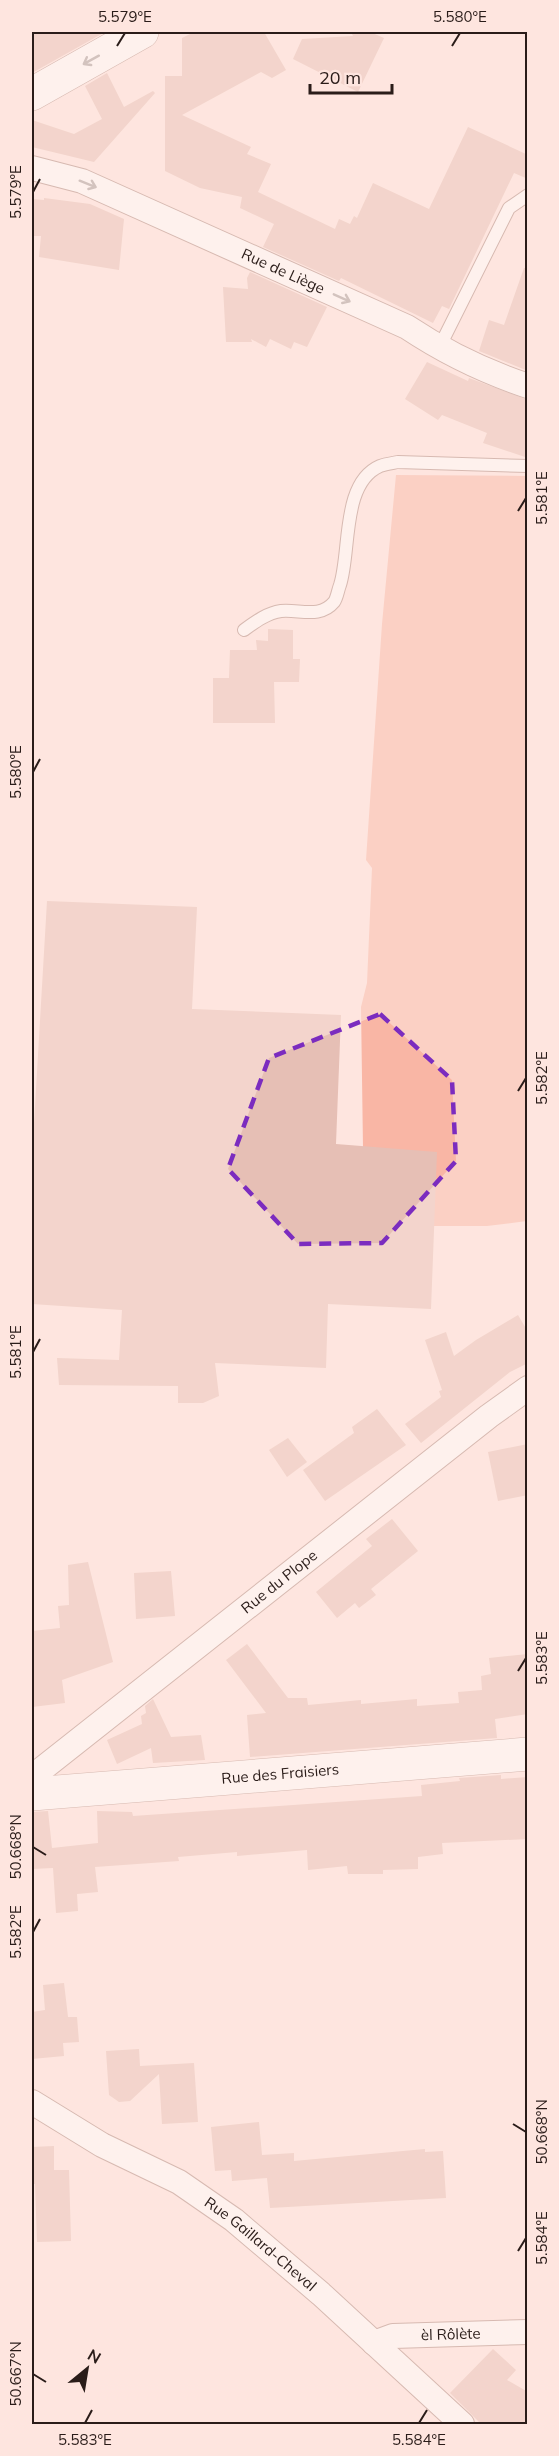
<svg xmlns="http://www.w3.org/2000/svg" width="559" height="2456" font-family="Mulish,sans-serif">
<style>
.green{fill:#f9b6a5}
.building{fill:#e6bfb5}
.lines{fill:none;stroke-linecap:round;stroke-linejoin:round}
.lane-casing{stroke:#a9847b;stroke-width:14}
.street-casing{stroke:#a9847b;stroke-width:26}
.secondary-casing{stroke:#a9847b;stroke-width:34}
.lane{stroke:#fff;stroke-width:12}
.street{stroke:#fff;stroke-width:24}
.secondary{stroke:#fff;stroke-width:33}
.oneway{stroke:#9f9998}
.marked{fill:none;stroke:#7b2cbf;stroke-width:4.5;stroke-dasharray:12 8;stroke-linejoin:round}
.ticks{fill:none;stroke:#2a1c19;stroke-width:2}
.labels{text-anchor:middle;stroke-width:4.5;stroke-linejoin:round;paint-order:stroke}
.street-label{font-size:15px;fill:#2a1c19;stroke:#fee5df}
.neatline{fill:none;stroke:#2a1c19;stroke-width:2}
.ticks-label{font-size:15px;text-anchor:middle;fill:#2a1c19}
</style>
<rect width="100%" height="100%" fill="#fee5df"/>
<polygon class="green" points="396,475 527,476 527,1221 487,1226 432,1226 363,1148 361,1007 367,983 372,868 366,860 382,624"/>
<g class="building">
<polygon points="32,32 105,32 32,73"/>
<polygon points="194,32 264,32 286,70 272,78 261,72 182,115 251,147 247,154 271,164 258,192 335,229 339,219 350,224 354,216 357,218 373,183 429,209 468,127 528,155 528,179 514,173 449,309 442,306 433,323 341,278 339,281 263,247 274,224 240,208 242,197 200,188 165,171 165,76 182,76 182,38"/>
<polygon points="351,32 370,32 384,38 358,92 293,59 302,39 353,36"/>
<polygon points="107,73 124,107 153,91 155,93 94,162 32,147 32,120 74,134 102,119 85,86"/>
<polygon points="44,198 90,204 124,219 119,270 39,257 41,236 32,236 32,199 44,200"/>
<polygon points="524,268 528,268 528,371 479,351 489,320 504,325"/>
<polygon points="250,272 327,307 307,347 294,342 291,349 270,339 266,347 251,339 252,342 226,342 223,287 248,289 247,278"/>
<polygon points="427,362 468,381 469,378 528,400 528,458 483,443 487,433 442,415 438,420 405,399"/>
<polygon points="268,629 293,630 293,659 300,659 299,682 274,682 275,723 213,723 213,678 229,678 230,650 257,650 256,640 268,641"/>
<polygon points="47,901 197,907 192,1009 341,1015 336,1144 437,1152 431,1309 328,1304 326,1368 215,1363 219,1396 203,1403 178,1403 178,1386 59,1385 57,1358 119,1360 122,1310 32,1304 32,1158"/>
<polygon points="518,1315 528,1332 528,1363 510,1372 421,1443 405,1424 441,1397 439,1391 442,1390 425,1340 446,1332 454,1356 476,1340"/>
<polygon points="377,1409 406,1445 325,1501 303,1470 354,1433 352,1427"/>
<polygon points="288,1438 307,1462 287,1477 269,1450"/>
<polygon points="528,1444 528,1495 498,1501 488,1452"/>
<polygon points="392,1519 418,1551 371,1589 376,1595 359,1608 355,1603 337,1618 316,1592 372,1546 366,1539"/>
<polygon points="88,1562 113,1662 62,1680 65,1703 32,1707 32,1631 60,1628 58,1606 69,1605 68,1565"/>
<polygon points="171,1571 175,1616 136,1619 134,1573"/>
<polygon points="247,1644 288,1698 307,1698 308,1705 361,1700 361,1704 417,1699 417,1706 459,1703 458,1692 482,1690 481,1676 491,1674 489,1658 528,1654 528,1714 495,1719 497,1738 250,1757 247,1715 266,1713 226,1660"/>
<polygon points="153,1699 171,1737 201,1735 205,1760 153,1763 151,1748 117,1764 107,1740 142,1724 141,1716 146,1713 145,1706"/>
<polygon points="501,1775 501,1779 528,1777 528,1839 442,1843 443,1854 418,1857 418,1869 383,1870 383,1874 348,1874 347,1866 308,1870 307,1850 237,1856 237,1852 178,1857 179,1861 95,1867 98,1892 77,1894 78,1911 56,1913 53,1868 32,1869 32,1812 48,1811 52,1848 98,1843 97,1811 132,1812 133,1816 422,1796 421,1785 460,1781 459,1778"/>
<polygon points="64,1983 68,2017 77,2017 79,2042 63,2043 64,2056 32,2059 32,2012 45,2010 43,1985"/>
<polygon points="139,2049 140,2066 194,2063 198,2122 162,2124 159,2074 130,2101 119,2102 109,2095 106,2051"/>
<polygon points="259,2122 262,2155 294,2153 294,2161 425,2149 425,2152 443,2151 446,2198 270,2208 267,2178 232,2181 231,2170 215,2171 211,2127"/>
<polygon points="54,2146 54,2170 69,2170 71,2241 37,2242 35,2184 32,2184 32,2147"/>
<polygon points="493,2349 516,2370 507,2380 528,2392 528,2424 481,2424 450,2393"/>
</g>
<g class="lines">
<g class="lane-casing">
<g id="lane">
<polyline points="439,348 509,208 528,195"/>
<path d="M 244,630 C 255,622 267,613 281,611 C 299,609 320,619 334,602 C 337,598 338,590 340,585 C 351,551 341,483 380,466 C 385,464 393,463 398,462 L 528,466"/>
</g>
</g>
<g class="street-casing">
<g id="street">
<path id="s1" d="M 32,168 L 82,181 L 407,327 C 446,353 483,371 528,386"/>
<path id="s2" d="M 32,1777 L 489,1416 L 528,1388"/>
<path id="s3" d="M 32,2102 L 102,2145 L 179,2182 L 234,2220 L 321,2294 L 462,2424"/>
<path id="s4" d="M 374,2343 L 393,2336 L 528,2332"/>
</g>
</g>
<g class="secondary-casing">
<g id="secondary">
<polyline points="32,94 142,32"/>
<path id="s5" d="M 32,1794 L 528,1754"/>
</g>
</g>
<use href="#lane" class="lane"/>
<use href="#street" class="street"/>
<use href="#secondary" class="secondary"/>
</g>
<defs><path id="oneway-shaft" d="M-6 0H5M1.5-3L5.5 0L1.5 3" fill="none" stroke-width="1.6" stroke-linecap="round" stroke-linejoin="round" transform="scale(1.5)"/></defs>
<g class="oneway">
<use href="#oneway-shaft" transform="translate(91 60) rotate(151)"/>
<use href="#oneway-shaft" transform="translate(88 184) rotate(22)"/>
<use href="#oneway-shaft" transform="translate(342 298) rotate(24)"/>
</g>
<path d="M0 0H559V2456H0ZM 380,1014 L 452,1080 L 456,1161 L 382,1243 L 298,1244 L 228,1169 L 269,1058 Z" fill="#fee5df" fill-opacity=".55" fill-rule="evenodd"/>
<path class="marked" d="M 380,1014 L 452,1080 L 456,1161 L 382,1243 L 298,1244 L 228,1169 L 269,1058 Z"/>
<path class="ticks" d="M 117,46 L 125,33M 452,46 L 460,33M 33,192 L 40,179M 518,511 L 526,498M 33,772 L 40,759M 518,1091 L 526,1078M 33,1352 L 40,1339M 518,1671 L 526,1658M 33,1847 L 46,1855M 33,1932 L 40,1919M 513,2124 L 526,2132M 518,2251 L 526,2238M 33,2374 L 46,2382M 85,2423 L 92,2410M 419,2423 L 427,2410"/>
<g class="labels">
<g class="street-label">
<text dy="5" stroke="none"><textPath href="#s1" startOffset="272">Rue de Liège</textPath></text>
<text dy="5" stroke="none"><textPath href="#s2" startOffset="315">Rue du Plope</textPath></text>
<text dy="5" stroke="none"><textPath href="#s5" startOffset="249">Rue des Fraisiers</textPath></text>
<text dy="5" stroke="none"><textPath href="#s3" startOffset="270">Rue Gaillard-Cheval</textPath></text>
<text dy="5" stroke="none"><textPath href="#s4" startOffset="78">èl Rôlète</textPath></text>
</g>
</g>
<rect width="559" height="2456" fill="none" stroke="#fee5df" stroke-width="66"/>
<g transform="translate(87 2369) rotate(30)" stroke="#fee5df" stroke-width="4.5" paint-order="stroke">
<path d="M0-4.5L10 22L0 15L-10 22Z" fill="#2a1c19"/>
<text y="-9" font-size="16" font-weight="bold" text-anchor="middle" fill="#2a1c19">N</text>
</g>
<path d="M310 84v9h82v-9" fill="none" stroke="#2a1c19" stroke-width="3"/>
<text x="319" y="84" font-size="18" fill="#2a1c19" stroke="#fee5df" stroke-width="4.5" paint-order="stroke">20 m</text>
<rect x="33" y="33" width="493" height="2390" class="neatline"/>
<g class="ticks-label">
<text x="125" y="22">5.579°E</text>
<text x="460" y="22">5.580°E</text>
<text transform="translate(16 192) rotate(-90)" y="5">5.579°E</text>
<text transform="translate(542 498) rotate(-90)" y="5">5.581°E</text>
<text transform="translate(16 772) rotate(-90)" y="5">5.580°E</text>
<text transform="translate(542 1078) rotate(-90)" y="5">5.582°E</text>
<text transform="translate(16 1352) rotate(-90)" y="5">5.581°E</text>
<text transform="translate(542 1658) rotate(-90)" y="5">5.583°E</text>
<text transform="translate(16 1847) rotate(-90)" y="5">50.668°N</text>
<text transform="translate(16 1932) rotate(-90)" y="5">5.582°E</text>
<text transform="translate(542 2132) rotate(-90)" y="5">50.668°N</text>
<text transform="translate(542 2238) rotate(-90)" y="5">5.584°E</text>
<text transform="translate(16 2374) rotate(-90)" y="5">50.667°N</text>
<text x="85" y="2445">5.583°E</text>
<text x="419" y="2445">5.584°E</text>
</g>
</svg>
